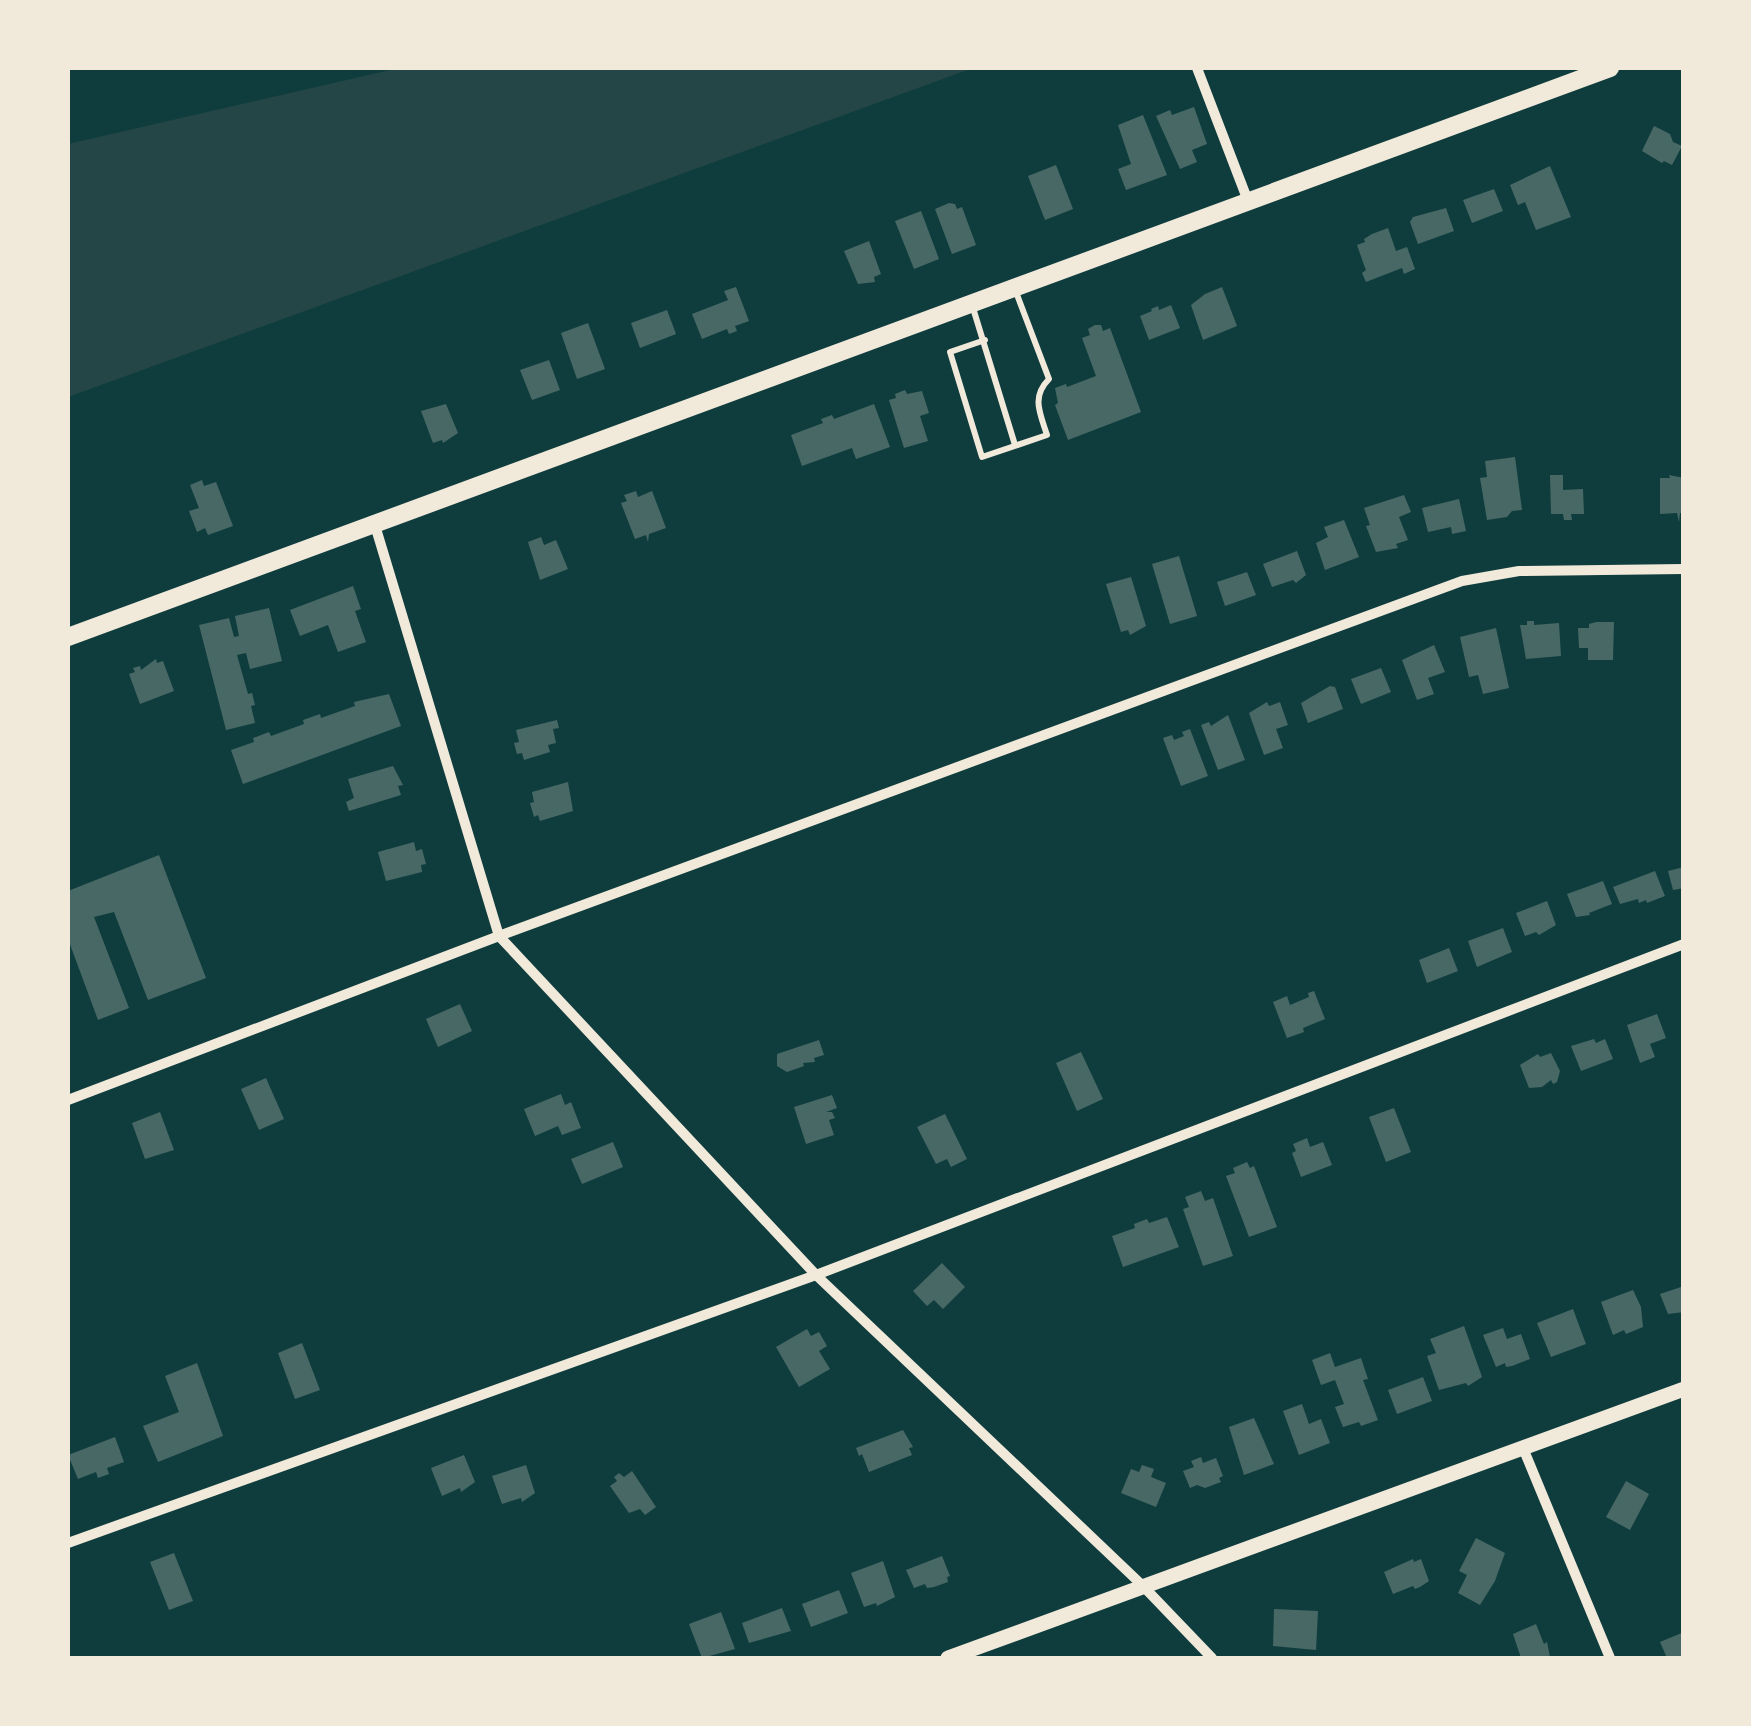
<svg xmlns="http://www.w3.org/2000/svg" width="1751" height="1726" font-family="'Roboto Serif',serif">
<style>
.green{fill:#244646}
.building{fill:#486865}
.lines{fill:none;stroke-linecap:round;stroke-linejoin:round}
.service{stroke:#f1e9da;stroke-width:6}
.minor{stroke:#f1e9da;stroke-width:10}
.tertiary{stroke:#f1e9da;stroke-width:15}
.secondary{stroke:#f1e9da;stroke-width:18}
</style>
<rect width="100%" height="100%" fill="#0f3d3e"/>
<polygon class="green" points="399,68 973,68 68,397 68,144"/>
<g class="building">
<polygon points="1194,107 1207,144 1192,150 1197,162 1180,169 1156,116 1170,110 1172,115"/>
<polygon points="1143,115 1167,175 1126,190 1118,169 1131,164 1118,125"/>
<polygon points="1654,126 1670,134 1673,142 1682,146 1672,165 1664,161 1662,163 1642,151"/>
<polygon points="1056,165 1073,209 1045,220 1028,176"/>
<polygon points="1550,166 1571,217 1536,230 1525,202 1518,205 1510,185"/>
<polygon points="1494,189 1503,211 1472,223 1463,200"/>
<polygon points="949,203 955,204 957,209 962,207 976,245 952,254 935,209"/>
<polygon points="1446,208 1454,231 1418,244 1410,222 1413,217"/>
<polygon points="921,211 939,259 914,269 895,221"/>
<polygon points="1388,228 1396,251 1407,247 1415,269 1404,274 1402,268 1366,282 1362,273 1366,270 1364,265 1357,245 1365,242 1364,239 1372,234"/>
<polygon points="869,241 881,274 874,277 875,282 858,284 844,251"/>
<polygon points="736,287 749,321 735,326 737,331 729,334 727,329 702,339 692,314 728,300 724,291"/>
<polygon points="1222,287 1237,326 1203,340 1191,305 1205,294"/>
<polygon points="1171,305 1180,328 1149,340 1140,316 1152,311 1151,309 1158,306 1159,310"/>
<polygon points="667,310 676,334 640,348 631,323"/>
<polygon points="588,323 605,369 577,379 561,333"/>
<polygon points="1095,325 1101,325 1103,331 1110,328 1141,412 1068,440 1055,405 1058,403 1055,388 1066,384 1067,387 1096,376 1082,338 1090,335 1088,329"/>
<polygon points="549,360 560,390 532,400 520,370"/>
<polygon points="905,390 907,394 922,391 929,413 920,416 928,441 904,448 889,400 896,398 895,394"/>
<polygon points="446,404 458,433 443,443 442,440 433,443 421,411"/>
<polygon points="874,404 890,447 856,459 852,448 802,466 791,435 823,423 821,419 832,415 834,419"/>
<polygon points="1515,457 1522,510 1512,511 1507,517 1487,520 1480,478 1487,477 1485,461"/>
<polygon points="1550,475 1563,475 1563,490 1583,489 1584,514 1571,514 1572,520 1564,520 1563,514 1551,514"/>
<polygon points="1669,475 1684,478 1684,513 1680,513 1679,522 1677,513 1660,514 1660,478 1670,478"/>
<polygon points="202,480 204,486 216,482 233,526 208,535 205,528 197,532 189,511 199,508 190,485"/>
<polygon points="636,491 638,497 652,491 666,528 649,534 648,542 646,535 635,539 621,503 627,501 624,495"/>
<polygon points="1404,495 1411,512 1399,517 1408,540 1396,544 1398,548 1376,552 1366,526 1370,525 1364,508"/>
<polygon points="1459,499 1466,531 1452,534 1451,527 1428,532 1422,508"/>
<polygon points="1344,520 1359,557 1325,570 1316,543 1328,537 1324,527"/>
<polygon points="541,537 544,545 556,540 568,569 540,580 528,542"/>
<polygon points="1297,551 1306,575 1296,583 1293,580 1272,587 1263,564"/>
<polygon points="1179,556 1197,616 1170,624 1152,564"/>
<polygon points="1247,572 1256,595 1225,606 1217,582"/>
<polygon points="1131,577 1146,626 1130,635 1128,630 1121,632 1106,584"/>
<polygon points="353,586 361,609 355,611 366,642 338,652 328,625 300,636 290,610"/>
<polygon points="269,608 282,661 250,669 246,653 237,655 248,694 252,693 255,705 251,706 255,723 226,730 199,625 229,618 234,637 239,636 235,616"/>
<polygon points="1527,621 1534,621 1534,625 1559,623 1561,656 1526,659 1520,625 1527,625"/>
<polygon points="1596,622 1614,622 1613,660 1588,660 1588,648 1579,648 1578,628 1589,628 1589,624"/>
<polygon points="1496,628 1509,688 1483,694 1478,675 1469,677 1460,637"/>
<polygon points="1434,645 1445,672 1428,678 1434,694 1417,700 1402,660"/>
<polygon points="156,659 157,663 163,661 174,691 140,704 129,674 135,672 133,668 140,666 141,670"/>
<polygon points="1381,668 1391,692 1361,704 1351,679"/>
<polygon points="1330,686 1335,687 1343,709 1308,723 1301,703"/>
<polygon points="389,694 401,726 243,784 231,750 254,742 253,738 269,732 271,736 304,724 303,720 320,714 321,718 355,706 354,702"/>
<polygon points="1267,702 1269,706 1280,702 1288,725 1276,729 1283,748 1264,755 1249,713"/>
<polygon points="1228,715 1245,760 1218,770 1201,725 1209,722 1211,726"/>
<polygon points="557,720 559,728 553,729 556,743 548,745 550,752 524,760 522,753 517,754 514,743 519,742 516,730"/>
<polygon points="1190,729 1208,776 1181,786 1163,738 1172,735 1174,740 1184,736 1182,732"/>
<polygon points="393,766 403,785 398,786 401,795 349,811 346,802 354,798 348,779"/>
<polygon points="568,782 573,811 540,821 538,815 534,817 530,803 534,802 532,792"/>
<polygon points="414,842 416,851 422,849 426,864 421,865 422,872 386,881 378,852"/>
<polygon points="159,855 206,978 148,1000 114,912 94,917 129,1008 98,1020 68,939 68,891"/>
<polygon points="1684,867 1684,888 1673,890 1668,871"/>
<polygon points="1655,871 1665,896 1647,903 1646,900 1639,903 1638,899 1620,904 1613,887"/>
<polygon points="1603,881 1612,904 1589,913 1590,915 1576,917 1567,894"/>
<polygon points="1547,901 1556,925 1539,935 1536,932 1525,936 1516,913"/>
<polygon points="1503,928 1512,952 1477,967 1468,941"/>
<polygon points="1449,948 1458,971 1427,983 1419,960"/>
<polygon points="1314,991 1325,1019 1303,1028 1304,1032 1287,1038 1273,1002 1287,996 1290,1005 1309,997 1308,993"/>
<polygon points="460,1004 472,1031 438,1047 426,1019"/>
<polygon points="1657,1014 1666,1038 1650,1044 1655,1057 1640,1063 1627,1025"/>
<polygon points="1594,1039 1596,1043 1605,1039 1613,1059 1581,1071 1571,1046"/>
<polygon points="819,1040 824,1055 814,1058 815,1062 803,1063 804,1066 787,1072 777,1066 777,1054"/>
<polygon points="1081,1052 1103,1099 1077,1111 1056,1063"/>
<polygon points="1551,1053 1560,1071 1557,1082 1553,1084 1551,1080 1542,1087 1529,1088 1520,1065 1538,1054 1540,1057"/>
<polygon points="266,1078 284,1119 259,1130 241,1089"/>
<polygon points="561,1094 565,1105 571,1102 581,1128 562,1135 558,1126 535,1136 524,1109"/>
<polygon points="832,1095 837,1108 826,1112 832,1112 835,1118 829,1120 834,1135 806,1144 794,1107"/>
<polygon points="1394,1108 1411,1152 1386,1162 1369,1117"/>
<polygon points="160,1112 174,1150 145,1159 132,1123"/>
<polygon points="945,1114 967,1159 951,1167 947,1159 936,1164 917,1127"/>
<polygon points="1307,1138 1310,1147 1323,1142 1332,1165 1301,1177 1292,1153 1296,1151 1293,1144"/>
<polygon points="613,1142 623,1167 582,1184 571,1159"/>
<polygon points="1247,1162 1250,1168 1254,1166 1277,1227 1249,1237 1226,1176 1235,1173 1233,1168"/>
<polygon points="1201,1191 1205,1201 1213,1198 1233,1256 1203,1266 1183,1209 1189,1207 1185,1197"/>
<polygon points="1167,1217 1179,1247 1123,1267 1112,1236 1135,1228 1134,1224 1147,1219 1149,1223"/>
<polygon points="942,1263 965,1287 943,1309 934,1300 927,1306 913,1291"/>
<polygon points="1684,1286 1684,1312 1668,1314 1660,1294"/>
<polygon points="1633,1290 1641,1307 1643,1327 1626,1334 1624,1330 1613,1335 1601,1302"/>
<polygon points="1573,1309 1586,1344 1551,1357 1537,1323"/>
<polygon points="1464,1326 1482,1377 1468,1386 1466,1383 1439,1390 1427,1356 1436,1353 1430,1339"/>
<polygon points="1503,1328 1507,1339 1521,1334 1530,1359 1512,1366 1506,1367 1505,1363 1496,1367 1483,1335"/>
<polygon points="807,1329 811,1336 819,1332 827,1346 819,1351 830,1369 799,1387 776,1347"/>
<polygon points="302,1343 320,1390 295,1399 278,1353"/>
<polygon points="1330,1353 1335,1367 1361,1358 1368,1379 1363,1380 1378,1420 1361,1426 1359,1422 1343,1427 1335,1407 1344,1404 1335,1380 1321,1385 1312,1360"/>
<polygon points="197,1363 223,1436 158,1462 143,1426 179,1412 165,1376"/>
<polygon points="1423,1377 1432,1401 1397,1414 1388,1390"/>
<polygon points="1302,1404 1309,1424 1321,1419 1330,1443 1299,1455 1283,1411"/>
<polygon points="1254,1418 1274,1464 1244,1475 1229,1427"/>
<polygon points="903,1430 913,1447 909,1448 912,1455 869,1472 862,1454 859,1456 856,1448"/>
<polygon points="115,1437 124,1462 107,1468 109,1474 98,1478 96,1472 78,1479 68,1455"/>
<polygon points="464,1455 475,1482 461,1492 460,1488 442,1496 431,1468"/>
<polygon points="1201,1457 1203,1463 1216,1458 1223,1476 1219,1478 1221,1482 1205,1488 1197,1485 1190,1488 1183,1471 1194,1467 1191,1461"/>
<polygon points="526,1465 535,1493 522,1502 521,1498 502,1504 492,1476"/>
<polygon points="1142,1465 1154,1469 1151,1477 1166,1483 1156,1507 1121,1493 1131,1469 1139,1472"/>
<polygon points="632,1471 656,1507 645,1515 640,1509 629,1513 610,1486 617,1481 614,1477 619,1473 624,1477"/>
<polygon points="1626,1481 1649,1494 1630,1530 1606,1517"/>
<polygon points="1476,1538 1505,1553 1495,1581 1480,1605 1458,1593 1467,1575 1459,1571"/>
<polygon points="174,1553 193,1601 169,1610 150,1562"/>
<polygon points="942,1556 950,1576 947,1577 948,1582 934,1587 927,1588 925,1584 914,1588 906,1570"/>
<polygon points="1413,1559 1414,1562 1421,1559 1429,1581 1420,1587 1415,1589 1413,1586 1393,1594 1384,1572"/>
<polygon points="883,1561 895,1597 877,1606 876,1603 864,1607 851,1573"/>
<polygon points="839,1590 848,1613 811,1627 802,1604"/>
<polygon points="782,1608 791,1631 749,1643 742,1623"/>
<polygon points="1274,1609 1318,1611 1316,1650 1273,1646"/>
<polygon points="721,1612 735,1649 702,1658 689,1624"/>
<polygon points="1536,1624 1544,1644 1547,1642 1550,1657 1521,1658 1513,1634"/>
<polygon points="1684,1632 1684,1658 1667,1658 1660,1642"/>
</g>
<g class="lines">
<g class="service">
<polyline points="973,308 1015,445"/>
<path d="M 985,340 L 950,352 L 982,457 L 1047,435 C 1040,413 1031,397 1049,379 L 1016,292"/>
</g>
<g class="minor">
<polyline points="1197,68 1248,201"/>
<polyline points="374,522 499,936 816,1275 1142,1585 1212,1658"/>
<polyline points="68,1100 499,936 1462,581 1519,571 1684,569"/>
<polyline points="1523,1448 1610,1658"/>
<polyline points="68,1543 816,1275 1684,944"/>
</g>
<polyline class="tertiary" points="948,1658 1684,1389"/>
<polyline class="secondary" points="68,637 1610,68"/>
</g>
<rect width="1751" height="1726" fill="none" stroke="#f1e9da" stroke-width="140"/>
</svg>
